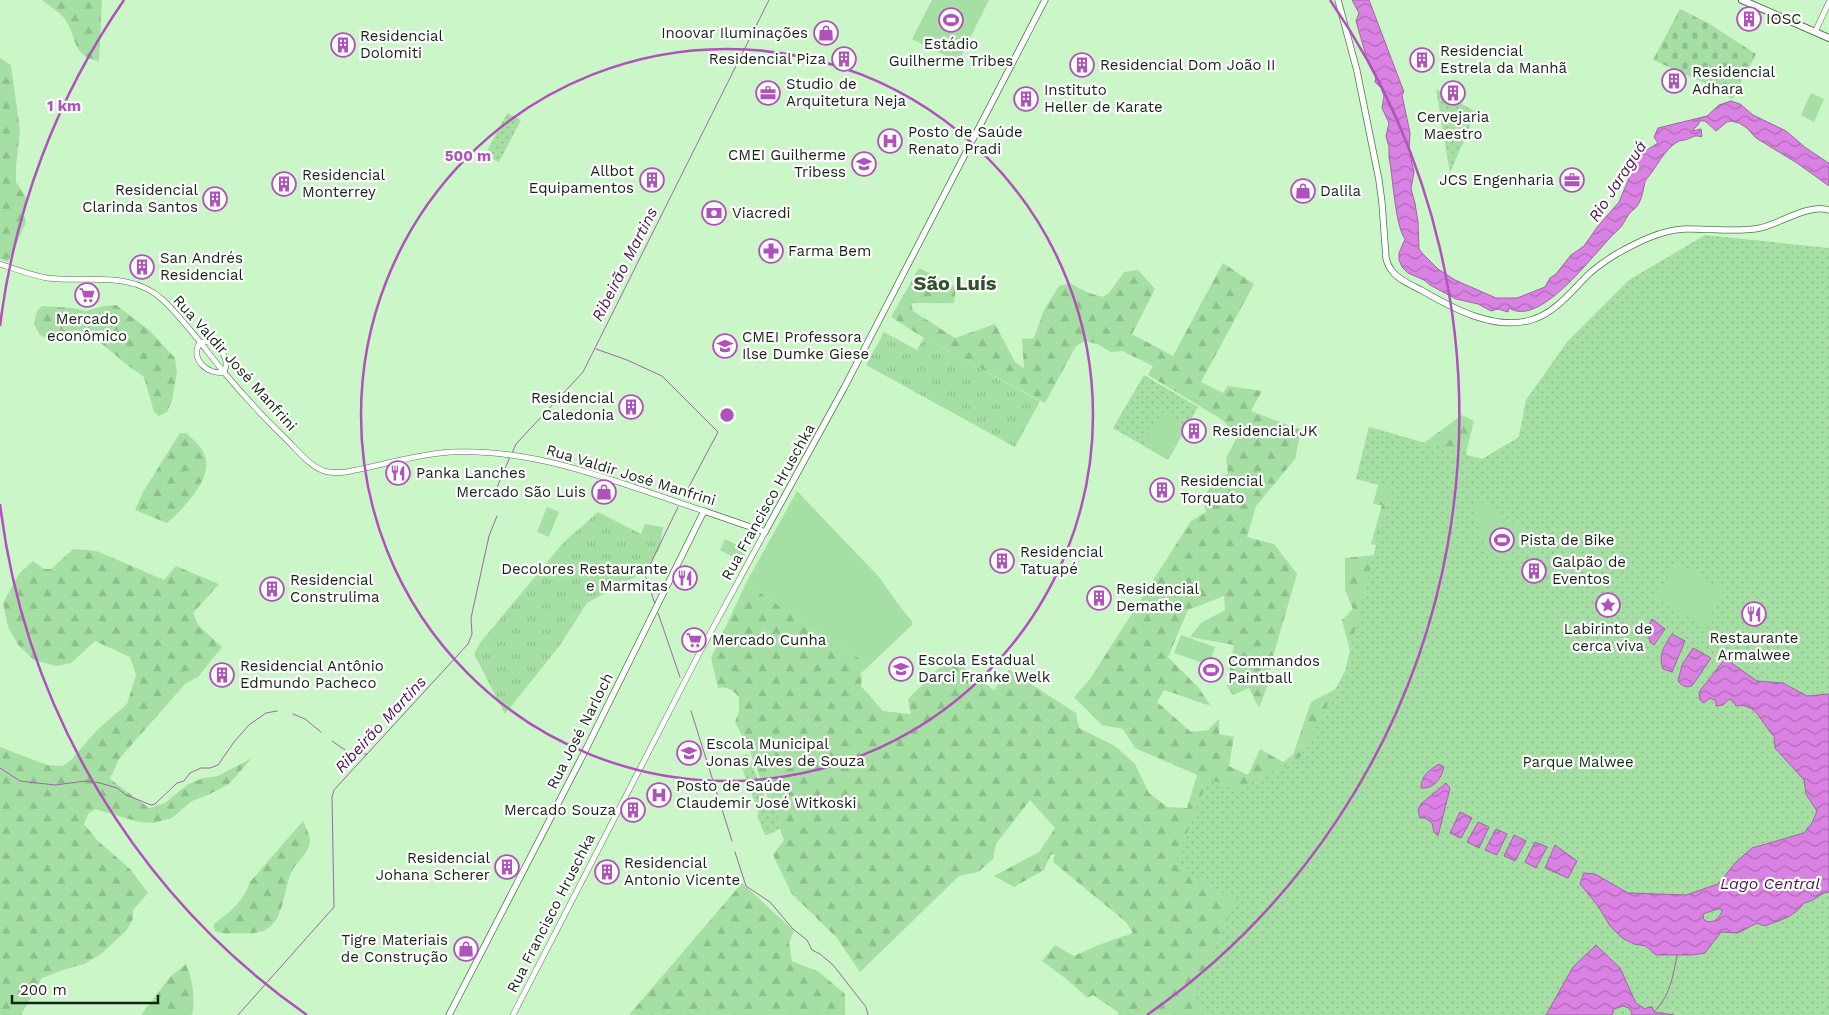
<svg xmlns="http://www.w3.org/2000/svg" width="1829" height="1015" font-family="'Work Sans',sans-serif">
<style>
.grass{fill:url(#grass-tufts)}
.forest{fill:url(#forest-firs)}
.cemetery{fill:url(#cemetery-stones)}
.park{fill:url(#park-dots)}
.pitch{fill:#a6dfa3}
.water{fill:url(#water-waves);stroke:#9f66a5;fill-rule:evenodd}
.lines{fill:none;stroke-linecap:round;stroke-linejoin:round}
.stream{stroke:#9f66a5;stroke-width:1}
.tertiary-casing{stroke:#4f764d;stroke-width:6}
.secondary-casing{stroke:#4f764d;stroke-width:7}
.primary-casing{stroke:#4f764d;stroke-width:8}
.tertiary{stroke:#fff;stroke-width:5}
.secondary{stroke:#fff;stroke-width:5.5}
.primary{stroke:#fff;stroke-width:6}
.ring{fill:none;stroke:#b052bb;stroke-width:2.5}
.labels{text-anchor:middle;stroke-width:4.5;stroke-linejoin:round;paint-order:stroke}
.poi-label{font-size:15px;fill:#152515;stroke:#fff;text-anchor:start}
.street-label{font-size:15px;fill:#152515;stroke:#fff}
.park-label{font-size:15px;fill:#0c330d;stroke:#fff}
.water-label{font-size:16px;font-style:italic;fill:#4c1652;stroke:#fff}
.district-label{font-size:20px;font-weight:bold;fill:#2e532d;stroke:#fff}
.centre{fill:#b052bb;stroke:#fff;stroke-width:2.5}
.ring-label{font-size:15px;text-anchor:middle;font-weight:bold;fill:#b052bb;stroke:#fff;stroke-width:4.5;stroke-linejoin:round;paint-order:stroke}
</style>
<defs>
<pattern id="grass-tufts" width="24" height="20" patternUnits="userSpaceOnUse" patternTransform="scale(1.25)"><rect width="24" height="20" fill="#a6dfa3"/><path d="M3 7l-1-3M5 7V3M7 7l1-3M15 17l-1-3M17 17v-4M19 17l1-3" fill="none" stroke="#8ebf8b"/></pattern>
<pattern id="forest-firs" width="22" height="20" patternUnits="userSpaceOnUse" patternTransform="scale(1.25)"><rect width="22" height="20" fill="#a6dfa3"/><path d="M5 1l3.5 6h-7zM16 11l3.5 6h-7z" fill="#8ebf8b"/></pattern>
<pattern id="cemetery-stones" width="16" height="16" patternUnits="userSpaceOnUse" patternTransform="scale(1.25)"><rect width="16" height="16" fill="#a6dfa3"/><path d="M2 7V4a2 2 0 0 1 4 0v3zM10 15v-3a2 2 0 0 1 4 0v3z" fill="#8ebf8b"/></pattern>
<pattern id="park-dots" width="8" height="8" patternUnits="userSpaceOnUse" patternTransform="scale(1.25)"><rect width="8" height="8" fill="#a6dfa3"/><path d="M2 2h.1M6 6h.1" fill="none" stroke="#8ebf8b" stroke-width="1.8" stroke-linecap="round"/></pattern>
<pattern id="water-waves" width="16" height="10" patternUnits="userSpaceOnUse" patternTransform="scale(1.25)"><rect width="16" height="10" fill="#da82e3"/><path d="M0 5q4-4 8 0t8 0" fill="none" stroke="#b06ab7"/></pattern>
</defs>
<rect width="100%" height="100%" fill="#cbf6c8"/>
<g class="grass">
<polygon points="884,332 917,350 924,338 1040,401 1015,447 866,365"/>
<polygon points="598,512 641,534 645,524 663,527 659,550 642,573 587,603 560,645 505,714 474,654 480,643 563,543"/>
</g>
<g class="forest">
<path d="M 42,0 L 102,0 L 99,61 C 72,56 78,40 66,21 C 62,13 49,6 42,0 Z"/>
<polygon points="0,58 11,65 20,130 16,166 16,182 27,199 23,212 26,221 25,225 8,262 0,259"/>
<path d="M 1223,263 L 1254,284 L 1201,382 L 1223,393 L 1228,386 L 1262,391 L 1251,411 L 1301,430 L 1295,459 L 1256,506 L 1247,537 L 1274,544 L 1297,574 L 1272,660 L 1267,687 L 1259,708 L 1249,688 L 1233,695 L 1227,686 L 1234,645 L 1190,637 L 1201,623 L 1225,610 L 1224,596 L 1188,610 L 1168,657 L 1198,687 L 1211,706 L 1164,690 L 1157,702 L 1191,732 L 1208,730 L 1219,719 L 1219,734 L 1234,737 L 1229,766 L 1248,775 L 1260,749 L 1283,762 L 1293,755 L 1311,702 L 1357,678 L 1342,620 L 1353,609 L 1345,590 L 1345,558 L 1387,554 L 1388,548 L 1371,544 L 1382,505 L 1373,504 L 1380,478 L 1369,427 L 1424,443 L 1462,415 L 1474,421 L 1462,470 L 1481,470 L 1519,437 L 1526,400 L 1542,1015 L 1118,1015 L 1118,1012 L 1093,995 L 1088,998 L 1065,978 L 1042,961 L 1055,945 L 1074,956 L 1098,945 L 1133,933 L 1126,922 L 1053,862 L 1055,855 L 1051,854 L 1044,870 L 1014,887 L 994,876 L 1039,852 L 1055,828 L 1030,800 L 996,844 L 993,859 L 978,872 L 959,876 L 860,972 L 837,938 L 792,894 L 773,855 L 784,840 L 751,754 L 735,722 L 739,711 L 739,697 C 733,690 727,686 718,688 L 711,658 L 746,583 L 809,626 L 870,665 L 860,674 L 862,676 L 861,686 L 883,711 L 911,714 L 908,699 L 950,657 L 994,690 L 1009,670 L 1076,713 L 1079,728 L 1115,746 L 1135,764 L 1149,793 L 1167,807 L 1187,808 L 1197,775 L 1135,748 L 1123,729 L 1102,725 L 1074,697 L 1090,679 L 1191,521 L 1206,512 L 1203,500 L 1214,479 L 1228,474 L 1226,458 L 1238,436 L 1221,419 L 1148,375 L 1153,366 L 1122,351 L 1111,352 L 1097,344 L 1085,341 L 1076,346 L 1045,403 L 924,338 L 891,317 L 919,268 L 956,287 L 954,303 L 911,303 L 913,311 L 955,338 L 995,324 L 1015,362 L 1024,368 L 1022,339 L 1034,338 L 1044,310 L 1059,286 L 1070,283 L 1086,292 L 1102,297 L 1109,293 L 1124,272 L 1138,270 L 1155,289 L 1132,334 L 1173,356 Z"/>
<polygon points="116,305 149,330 175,358 177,372 172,400 167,412 159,416 154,412 144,377 126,364 101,343 80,336 59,341 48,339 40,335 34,324 37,311 42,306 73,308 86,311 104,306"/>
<path d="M 180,433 L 186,433 C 195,441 205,449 206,461 C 210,481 181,511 167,523 L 135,510 L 143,492 Z"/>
<polygon points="73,549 97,551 164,580 176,566 219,584 193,613 198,625 222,647 198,677 185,684 119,759 110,779 149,808 165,803 187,785 203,778 218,776 252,758 229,784 208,795 192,801 172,818 154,823 139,822 95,809 88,814 84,824 97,840 130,869 148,893 133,910 133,919 126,931 101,954 84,964 66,969 42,978 22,1013 23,1015 0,1015 0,747 47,765 63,766 72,759 97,730 127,704 136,675 130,657 95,641 71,663 56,666 34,660 19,646 8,627 3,603 19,574 33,561 44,569 51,569"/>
<path d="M 303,821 C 305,826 309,833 310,839 C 310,854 295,862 290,875 C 280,907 283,937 240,933 C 231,933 221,935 214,930 L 214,924 C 230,912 244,901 250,882 Z"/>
<polygon points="742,883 794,931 789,942 792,961 819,972 845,994 845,1015 629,1015"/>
<path d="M 186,964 C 192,980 196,998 192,1015 L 141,1015 L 170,977 Z"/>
</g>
<polygon class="cemetery" points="1680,9 1708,23 1756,54 1732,99 1709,85 1653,60"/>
<g class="park">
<polygon points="1436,89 1476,112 1450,173"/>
<polygon points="507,113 521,120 499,162 485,155"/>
<polygon points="1705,235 1829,248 1829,1015 1215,1015 1193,997 1236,901 1175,864 1208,779 1238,789 1299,759 1345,671 1390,488 1356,479 1369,427 1482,459 1519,437 1526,400 1567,342 1629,280"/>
<polygon points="1144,375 1198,407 1168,460 1113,428"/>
<polygon points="748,754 770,810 775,808 782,828 767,835 765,835 757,815 759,814 738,757"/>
</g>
<g class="pitch">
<polygon points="932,0 989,0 958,62 912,39"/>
<polygon points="1811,93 1824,99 1814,122 1801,115"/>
<polygon points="1452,113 1463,115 1460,135 1449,134"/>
<polygon points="1163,412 1186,426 1167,459 1143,445"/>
<polygon points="797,491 879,577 901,608 912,621 912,625 870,665 809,626 746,583"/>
<polygon points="1482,502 1526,532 1506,563 1487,548 1474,514 1475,507"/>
<polygon points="547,507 559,512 549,537 537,532"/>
<polygon points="725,539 747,550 741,561 720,550"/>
<polygon points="1677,562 1724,591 1703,626 1678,611 1684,602 1678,611 1656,598"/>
<polygon points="1181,635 1215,647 1209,665 1174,653"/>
</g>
<g class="water">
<path d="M 1352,0 L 1369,0 L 1404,92 L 1402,95 L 1410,133 L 1409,149 L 1414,172 L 1411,189 L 1415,203 L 1418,222 L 1419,249 L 1423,254 L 1438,269 L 1455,280 L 1496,298 L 1517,298 L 1545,287 L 1550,278 L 1556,274 L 1571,255 L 1584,246 L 1598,226 L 1619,202 L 1637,159 L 1642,153 L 1658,143 L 1654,137 L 1658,128 L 1707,116 L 1719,105 L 1731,101 L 1740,104 L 1753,115 L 1786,131 L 1806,148 L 1827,162 L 1829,163 L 1829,186 L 1797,163 L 1756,138 L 1747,128 L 1739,123 L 1731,121 L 1727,122 L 1716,131 L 1705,121 L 1699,121 L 1699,124 L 1692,131 L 1701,129 L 1702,136 L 1701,137 C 1696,135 1695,136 1690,138 C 1687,140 1683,140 1679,141 C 1667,147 1659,162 1652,172 C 1650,175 1646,179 1645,182 C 1643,189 1643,196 1639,203 C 1637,208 1632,210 1629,214 C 1625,219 1623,226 1618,230 C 1597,248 1542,329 1509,308 L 1508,312 L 1498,309 L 1491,311 L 1478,304 L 1456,299 L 1430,285 L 1424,280 L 1408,273 L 1402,267 L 1399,260 L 1399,253 L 1405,239 C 1395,225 1393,177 1389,157 L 1389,147 L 1386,136 L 1389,123 L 1382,108 L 1384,96 L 1381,88 L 1375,82 L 1376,74 L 1367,59 L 1356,21 L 1359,13 Z"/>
<path d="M 1652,619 L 1665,629 L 1654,645 L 1650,642 C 1648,634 1647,626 1652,619 Z"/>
<path d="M 1672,634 L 1685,641 L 1672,672 L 1663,669 C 1658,655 1664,646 1672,634 Z"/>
<path d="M 1693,648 L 1711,658 L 1692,686 C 1686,688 1682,686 1678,681 L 1682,665 Z"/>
<path d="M 1724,660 L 1730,662 L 1757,681 L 1783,683 L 1807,696 L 1829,694 L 1829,892 C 1819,893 1814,902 1804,903 C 1794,917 1779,921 1764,926 L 1757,923 L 1738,933 L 1721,932 L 1705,953 L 1692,955 L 1656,955 L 1646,946 L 1634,944 L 1622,938 L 1610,926 L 1598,906 L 1580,884 L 1584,873 L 1595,874 L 1628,893 L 1686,895 L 1718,884 L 1736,862 L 1752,848 L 1804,833 L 1812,823 L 1817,811 L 1806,794 L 1804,780 L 1775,748 L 1774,736 C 1762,725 1757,702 1736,706 L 1734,702 L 1729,699 L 1723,705 L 1716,706 L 1716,701 L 1710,698 L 1704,703 L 1700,700 L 1699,692 ZM 1717,909 L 1721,909 L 1722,912 C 1718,919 1712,925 1704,920 L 1703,914 Z"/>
<path d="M 1439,764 L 1444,767 C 1441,779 1434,789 1421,788 C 1421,775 1430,770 1439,764 Z"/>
<polygon points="1446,783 1450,788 1438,836 1434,832 1432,823 1425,818 1420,818 1418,810 1421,804"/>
<polygon points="1460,812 1472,818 1461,838 1450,833"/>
<polygon points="1478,822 1489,827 1479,848 1467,842"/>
<polygon points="1496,829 1507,834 1497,855 1485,850"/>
<polygon points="1514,835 1526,841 1515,861 1504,856"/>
<polygon points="1535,842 1547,847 1536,868 1525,862"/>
<polygon points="1555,845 1577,861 1568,878 1545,868"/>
<polygon points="1596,945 1620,968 1636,1003 1645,1009 1649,1007 1652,1007 1654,1012 1674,1015 1631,1015 1632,1013 1629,1008 1623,1006 1614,1009 1612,1015 1546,1015 1573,967"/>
</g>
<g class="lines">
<g class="stream">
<polyline points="596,349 627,360 662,376 718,432 684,496"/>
<polyline points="512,453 516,444 583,372 769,0"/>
<polyline points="495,498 498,485 510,457"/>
<polyline points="655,604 645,575 678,507"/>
<polyline points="658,613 680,677"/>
<polyline points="691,711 732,841"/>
<polyline points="293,714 305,719 321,732"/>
<polyline points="332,741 351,754 367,754"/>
<polyline points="0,768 20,781 55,785 86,781 100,783 117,788 126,795 151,805 155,804 177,783 184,781 190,773 201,768 210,768 218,765 234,742 249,725 266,713 277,711"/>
<polyline points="735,852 746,886 770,902 793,929 807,940 812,950 820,954 833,965 866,1007 868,1015"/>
<path d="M 1654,1012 C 1670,996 1673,977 1677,955"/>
<polyline points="238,1015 334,907 332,797 334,790 468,644 472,634 471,618 489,536 497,516"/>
</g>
<g class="tertiary-casing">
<g id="tertiary">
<polyline points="1815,32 1829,2"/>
<path d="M 0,264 C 15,269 31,275 47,278 C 86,283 131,270 163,300 C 185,321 203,346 222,370 C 243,395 265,419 289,442 C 299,452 310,466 324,471 C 331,473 338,473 346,472 C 380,466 416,454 451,452 C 540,448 621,484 704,511"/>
<path d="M 206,341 C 219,345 231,358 224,372 C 208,376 189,358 200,343 Z"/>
<polyline points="513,1015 700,652 765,532"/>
</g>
</g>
<g class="secondary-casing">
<g id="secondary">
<path d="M 1338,0 L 1357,71 L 1379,180 L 1382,203 L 1386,258 C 1387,263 1389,267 1392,271 C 1399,280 1411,285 1421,290 C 1452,308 1494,331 1531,320 C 1556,313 1572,290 1590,273 C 1598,266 1608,259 1618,253 C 1638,242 1661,230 1685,229 C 1710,228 1735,233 1760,228 C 1782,223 1807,204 1829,210"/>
<polyline points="449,1015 583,755 704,511 765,532 844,388 1045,0"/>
</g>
</g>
<g class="primary-casing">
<polyline id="primary" points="1742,0 1829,38"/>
</g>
<use href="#tertiary" class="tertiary"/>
<use href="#secondary" class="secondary"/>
<use href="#primary" class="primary"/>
</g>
<g class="ring">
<circle cx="727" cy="415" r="366"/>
<path d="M307 1015A732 732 0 0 1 0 504M0 326A732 732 0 0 1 124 0M1330 0A732 732 0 0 1 1147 1015"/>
</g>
<defs>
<g id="building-ring" transform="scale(1.25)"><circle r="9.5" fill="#fff" stroke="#b052bb" stroke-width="1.5"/><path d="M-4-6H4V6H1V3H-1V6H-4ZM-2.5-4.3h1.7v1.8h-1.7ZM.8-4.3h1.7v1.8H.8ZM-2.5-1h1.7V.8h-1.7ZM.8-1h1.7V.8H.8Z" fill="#b052bb"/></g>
<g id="stadium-ring" transform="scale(1.25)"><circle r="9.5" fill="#fff" stroke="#b052bb" stroke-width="1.5"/><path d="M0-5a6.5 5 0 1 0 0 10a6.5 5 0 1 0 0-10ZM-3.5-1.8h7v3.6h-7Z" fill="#b052bb"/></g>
<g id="shop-ring" transform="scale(1.25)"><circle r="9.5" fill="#fff" stroke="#b052bb" stroke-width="1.5"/><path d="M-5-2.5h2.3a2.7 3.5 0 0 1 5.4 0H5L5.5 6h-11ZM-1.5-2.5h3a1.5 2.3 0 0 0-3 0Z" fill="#b052bb"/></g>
<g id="office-ring" transform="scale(1.25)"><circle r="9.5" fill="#fff" stroke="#b052bb" stroke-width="1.5"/><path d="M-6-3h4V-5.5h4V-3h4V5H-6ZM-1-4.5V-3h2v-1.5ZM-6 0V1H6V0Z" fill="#b052bb"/></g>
<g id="hospital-ring" transform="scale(1.25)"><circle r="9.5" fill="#fff" stroke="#b052bb" stroke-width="1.5"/><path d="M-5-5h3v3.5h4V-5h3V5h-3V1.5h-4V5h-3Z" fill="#b052bb"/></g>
<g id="school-ring" transform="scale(1.25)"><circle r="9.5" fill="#fff" stroke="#b052bb" stroke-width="1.5"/><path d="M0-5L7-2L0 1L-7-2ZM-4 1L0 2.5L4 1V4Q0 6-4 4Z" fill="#b052bb"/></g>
<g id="bank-ring" transform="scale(1.25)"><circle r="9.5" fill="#fff" stroke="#b052bb" stroke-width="1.5"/><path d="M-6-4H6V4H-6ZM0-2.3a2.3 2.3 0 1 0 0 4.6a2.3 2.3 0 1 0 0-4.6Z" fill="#b052bb"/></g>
<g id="pharmacy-ring" transform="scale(1.25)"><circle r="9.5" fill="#fff" stroke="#b052bb" stroke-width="1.5"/><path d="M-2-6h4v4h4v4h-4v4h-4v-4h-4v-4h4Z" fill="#b052bb"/></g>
<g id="supermarket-ring" transform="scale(1.25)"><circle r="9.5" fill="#fff" stroke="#b052bb" stroke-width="1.5"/><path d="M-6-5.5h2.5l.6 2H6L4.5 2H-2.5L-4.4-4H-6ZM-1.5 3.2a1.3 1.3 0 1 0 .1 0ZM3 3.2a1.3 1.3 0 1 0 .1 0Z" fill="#b052bb"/></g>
<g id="restaurant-ring" transform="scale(1.25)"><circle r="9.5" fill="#fff" stroke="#b052bb" stroke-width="1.5"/><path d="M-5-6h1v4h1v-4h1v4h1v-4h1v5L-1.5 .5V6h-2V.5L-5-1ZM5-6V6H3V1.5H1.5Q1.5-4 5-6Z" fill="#b052bb"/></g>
<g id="sight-ring" transform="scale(1.25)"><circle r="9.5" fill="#fff" stroke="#b052bb" stroke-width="1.5"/><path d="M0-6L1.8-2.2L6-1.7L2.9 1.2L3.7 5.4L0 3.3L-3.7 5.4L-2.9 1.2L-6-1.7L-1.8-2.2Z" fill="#b052bb"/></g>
</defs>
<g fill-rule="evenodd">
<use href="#building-ring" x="1749" y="19"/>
<use href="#stadium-ring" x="951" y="20"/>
<use href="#shop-ring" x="826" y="33"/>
<use href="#building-ring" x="343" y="45"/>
<use href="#building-ring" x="844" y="59"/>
<use href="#building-ring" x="1422" y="60"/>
<use href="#building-ring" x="1082" y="65"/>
<use href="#building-ring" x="1674" y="81"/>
<use href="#office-ring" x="768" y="93"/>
<use href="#building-ring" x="1453" y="93"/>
<use href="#building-ring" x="1026" y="99"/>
<use href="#hospital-ring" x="890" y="141"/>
<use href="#school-ring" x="864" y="164"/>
<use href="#building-ring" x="652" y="180"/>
<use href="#office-ring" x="1572" y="180"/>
<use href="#building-ring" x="284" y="184"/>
<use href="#shop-ring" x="1303" y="191"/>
<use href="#building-ring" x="215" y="199"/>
<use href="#bank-ring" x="714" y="213"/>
<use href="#pharmacy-ring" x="771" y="251"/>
<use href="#building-ring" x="142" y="267"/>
<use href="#supermarket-ring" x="87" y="295"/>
<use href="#school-ring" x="725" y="346"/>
<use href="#building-ring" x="631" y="407"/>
<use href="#building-ring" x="1194" y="431"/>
<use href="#restaurant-ring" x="398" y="473"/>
<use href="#building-ring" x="1162" y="490"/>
<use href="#shop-ring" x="604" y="492"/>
<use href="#stadium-ring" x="1502" y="540"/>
<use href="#building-ring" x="1002" y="561"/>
<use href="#building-ring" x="1534" y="571"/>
<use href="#restaurant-ring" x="685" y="578"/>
<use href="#building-ring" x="272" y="589"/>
<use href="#building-ring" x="1099" y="598"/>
<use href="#sight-ring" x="1608" y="605"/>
<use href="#restaurant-ring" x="1754" y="614"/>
<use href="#supermarket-ring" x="694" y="640"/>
<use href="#school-ring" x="901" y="669"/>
<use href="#stadium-ring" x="1211" y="670"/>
<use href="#building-ring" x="222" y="675"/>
<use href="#school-ring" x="689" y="753"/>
<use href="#hospital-ring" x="659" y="795"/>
<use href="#building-ring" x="633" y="810"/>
<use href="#building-ring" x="507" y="867"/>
<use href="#building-ring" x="607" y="872"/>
<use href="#shop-ring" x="466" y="949"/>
</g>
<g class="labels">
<g class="poi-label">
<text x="1766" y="24">IOSC</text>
<text x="808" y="38" text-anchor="end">Inoovar Iluminações</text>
<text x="360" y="41">Residencial<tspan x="360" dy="17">Dolomiti</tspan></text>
<text x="951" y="49" text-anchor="middle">Estádio<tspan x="951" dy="17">Guilherme Tribes</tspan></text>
<text x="1440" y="56">Residencial<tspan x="1440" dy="17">Estrela da Manhã</tspan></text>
<text x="826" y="64" text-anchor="end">Residencial Piza</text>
<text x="1100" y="70">Residencial Dom João II</text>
<text x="1692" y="77">Residencial<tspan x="1692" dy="17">Adhara</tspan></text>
<text x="786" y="89">Studio de<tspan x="786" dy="17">Arquitetura Neja</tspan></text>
<text x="1044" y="95">Instituto<tspan x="1044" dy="17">Heller de Karate</tspan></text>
<text x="1453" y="122" text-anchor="middle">Cervejaria<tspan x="1453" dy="17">Maestro</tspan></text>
<text x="908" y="137">Posto de Saúde<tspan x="908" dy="17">Renato Pradi</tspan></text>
<text x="846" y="160" text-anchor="end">CMEI Guilherme<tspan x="846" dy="17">Tribess</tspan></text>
<text x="634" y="176" text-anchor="end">Allbot<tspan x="634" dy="17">Equipamentos</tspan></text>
<text x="302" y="180">Residencial<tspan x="302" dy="17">Monterrey</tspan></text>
<text x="1554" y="185" text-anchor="end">JCS Engenharia</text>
<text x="198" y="195" text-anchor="end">Residencial<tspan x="198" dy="17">Clarinda Santos</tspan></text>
<text x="1320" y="196">Dalila</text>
<text x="732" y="218">Viacredi</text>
<text x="788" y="256">Farma Bem</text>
<text x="160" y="263">San Andrés<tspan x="160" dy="17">Residencial</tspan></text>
<text x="87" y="324" text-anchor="middle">Mercado<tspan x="87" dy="17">econômico</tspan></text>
<text x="742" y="342">CMEI Professora<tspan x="742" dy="17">Ilse Dumke Giese</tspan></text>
<text x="614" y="403" text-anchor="end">Residencial<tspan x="614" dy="17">Caledonia</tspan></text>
<text x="1212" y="436">Residencial JK</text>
<text x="416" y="478">Panka Lanches</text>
<text x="1180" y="486">Residencial<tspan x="1180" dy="17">Torquato</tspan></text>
<text x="586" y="497" text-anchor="end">Mercado São Luis</text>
<text x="1520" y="545">Pista de Bike</text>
<text x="1020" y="557">Residencial<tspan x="1020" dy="17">Tatuapé</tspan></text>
<text x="1552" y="567">Galpão de<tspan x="1552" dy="17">Eventos</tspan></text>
<text x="668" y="574" text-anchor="end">Decolores Restaurante<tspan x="668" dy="17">e Marmitas</tspan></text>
<text x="290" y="585">Residencial<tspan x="290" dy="17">Construlima</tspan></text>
<text x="1116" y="594">Residencial<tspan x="1116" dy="17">Demathe</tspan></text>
<text x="1608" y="634" text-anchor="middle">Labirinto de<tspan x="1608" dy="17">cerca viva</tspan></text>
<text x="1754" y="643" text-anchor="middle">Restaurante<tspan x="1754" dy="17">Armalwee</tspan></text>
<text x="712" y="645">Mercado Cunha</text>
<text x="918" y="665">Escola Estadual<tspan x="918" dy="17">Darci Franke Welk</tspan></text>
<text x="1228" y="666">Commandos<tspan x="1228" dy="17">Paintball</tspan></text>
<text x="240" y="671">Residencial Antônio<tspan x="240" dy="17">Edmundo Pacheco</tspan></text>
<text x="706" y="749">Escola Municipal<tspan x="706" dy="17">Jonas Alves de Souza</tspan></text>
<text x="676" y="791">Posto de Saúde<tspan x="676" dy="17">Claudemir José Witkoski</tspan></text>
<text x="616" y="815" text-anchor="end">Mercado Souza</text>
<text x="490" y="863" text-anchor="end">Residencial<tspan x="490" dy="17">Johana Scherer</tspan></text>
<text x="624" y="868">Residencial<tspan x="624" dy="17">Antonio Vicente</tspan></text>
<text x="448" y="945" text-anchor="end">Tigre Materiais<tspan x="448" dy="17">de Construção</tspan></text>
</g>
<g class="street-label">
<text transform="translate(235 363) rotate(48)" y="5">Rua Valdir José Manfrini</text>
<text transform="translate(631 475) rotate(17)" y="5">Rua Valdir José Manfrini</text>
<text transform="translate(768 502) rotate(-61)" y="5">Rua Francisco Hruschka</text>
<text transform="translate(580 731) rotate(-63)" y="5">Rua José Narloch</text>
<text transform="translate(551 913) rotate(-63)" y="5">Rua Francisco Hruschka</text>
</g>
<g class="park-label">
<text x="1578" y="767">Parque Malwee</text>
</g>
<g class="water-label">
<text transform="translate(1617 181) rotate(-57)" y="6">Rio Jaraguá</text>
<text transform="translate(624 264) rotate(-63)" y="6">Ribeirão Martins</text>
<text transform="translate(380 724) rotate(-47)" y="6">Ribeirão Martins</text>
<text x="1770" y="889">Lago Central</text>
</g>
<g class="district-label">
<text x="955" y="290">São Luís</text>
</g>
</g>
<circle cx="727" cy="415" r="8" class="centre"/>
<g class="ring-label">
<text x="64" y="111">1 km</text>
<text x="468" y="161">500 m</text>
</g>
<path d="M12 995v8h146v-8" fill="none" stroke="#152515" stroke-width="2.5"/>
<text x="20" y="995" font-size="15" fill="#152515" stroke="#ffffff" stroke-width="4" paint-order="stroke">200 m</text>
</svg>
